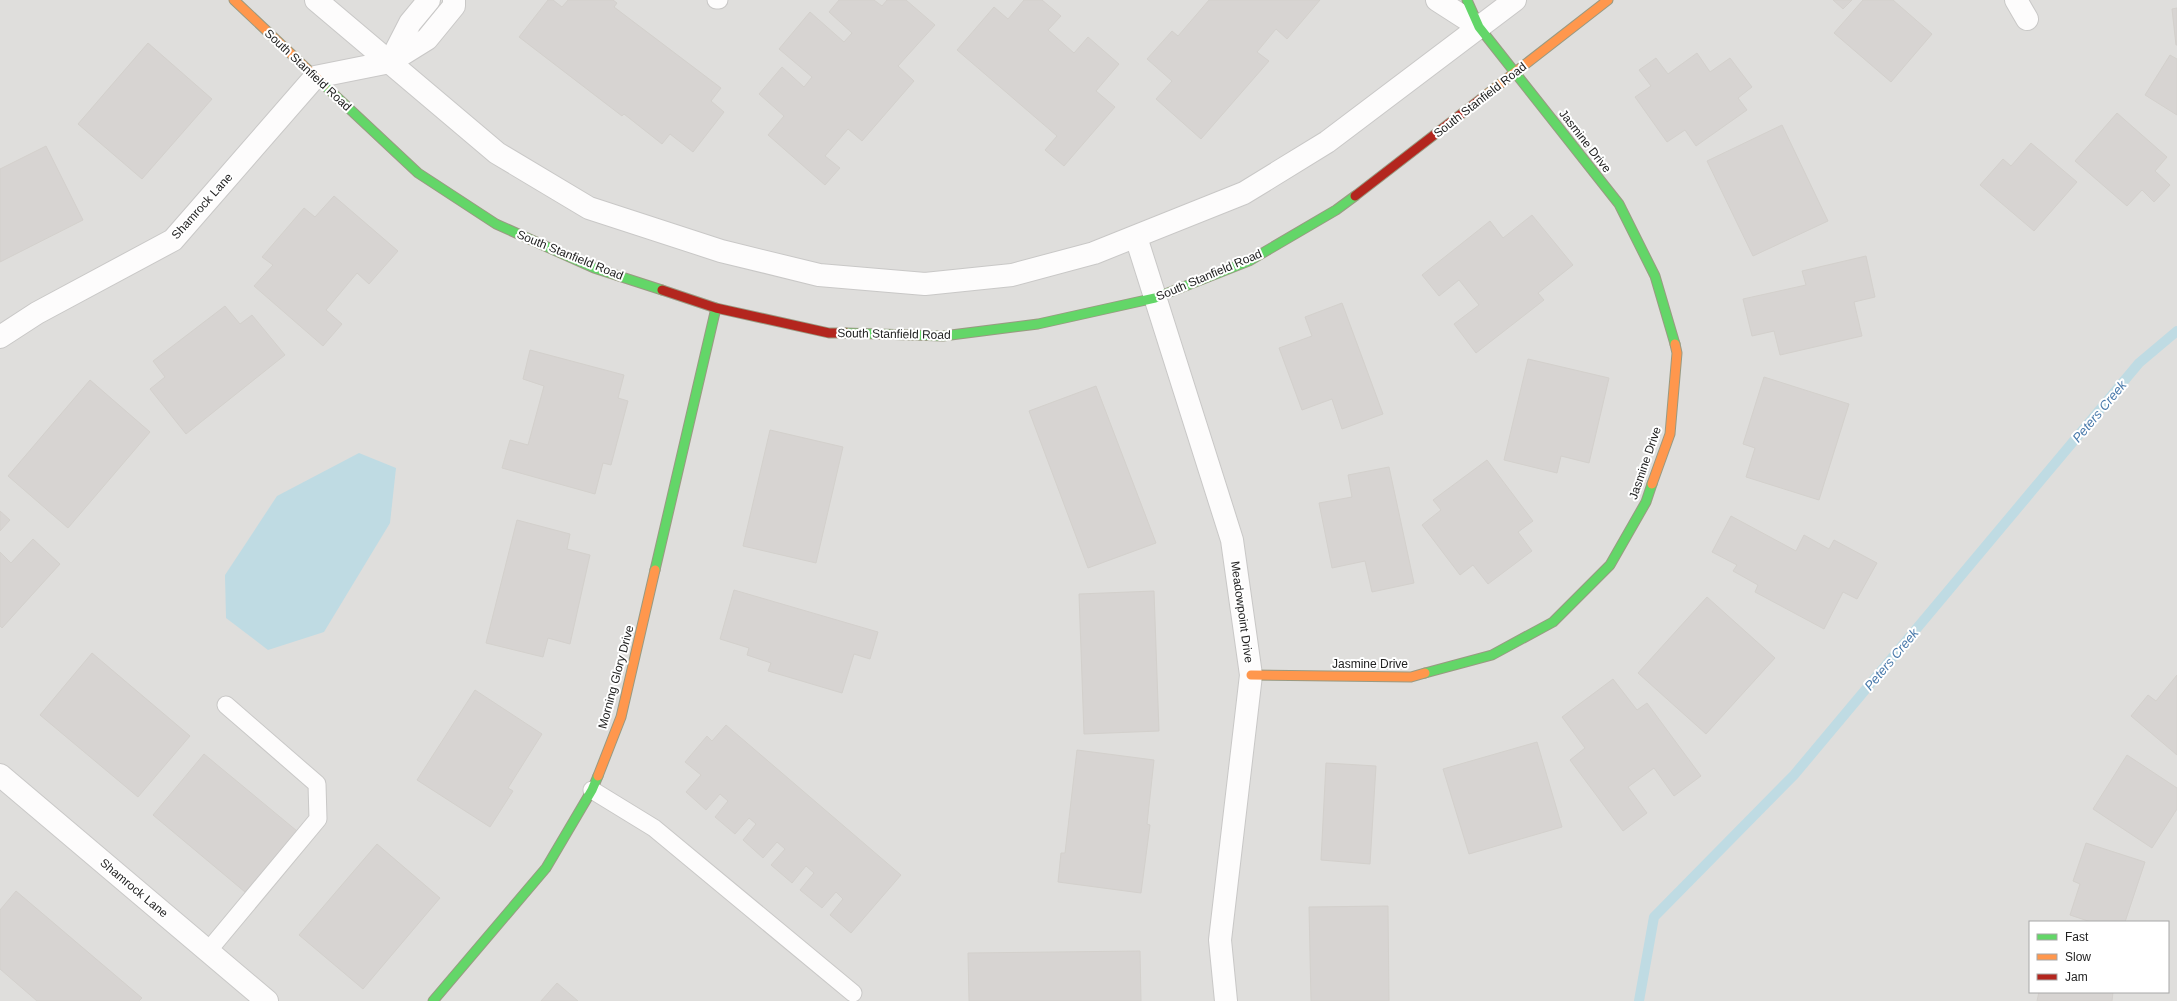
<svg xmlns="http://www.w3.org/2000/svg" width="2177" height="1001" font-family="Helvetica,sans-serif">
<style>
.residential{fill:#dfdedc;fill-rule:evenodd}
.water{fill:#bfdbe3}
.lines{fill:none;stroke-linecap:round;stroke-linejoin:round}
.stream{stroke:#bfdbe3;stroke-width:10}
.building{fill:#d7d4d2;stroke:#d3d0cc}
.lane-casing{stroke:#c9c8c7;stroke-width:19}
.street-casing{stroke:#c9c8c7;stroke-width:24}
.fast-casing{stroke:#999a82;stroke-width:11}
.slow-casing{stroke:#999a82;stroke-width:11}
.jam-casing{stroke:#999a82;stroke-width:11}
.lane{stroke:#fdfcfc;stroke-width:17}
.street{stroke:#fdfcfc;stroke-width:22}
.fast{stroke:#63d668;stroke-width:9}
.slow{stroke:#ff974d;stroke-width:9}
.jam{stroke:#b3261e;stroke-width:9}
.labels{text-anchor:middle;stroke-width:4;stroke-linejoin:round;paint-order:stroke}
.street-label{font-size:12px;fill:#222;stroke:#fff}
.water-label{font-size:13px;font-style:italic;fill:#4a7aab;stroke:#fff}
</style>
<rect width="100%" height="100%" fill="#f0eeeb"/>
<path class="residential" d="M 0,0 L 2177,0 L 2177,1001 L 0,1001 ZM 2030,922 L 2168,922 L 2168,992 L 2030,992 Z"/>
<polygon class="water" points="359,453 396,468 390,523 324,632 268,650 226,618 225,575 277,496"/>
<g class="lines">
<polyline class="stream" points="1639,1001 1654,917 1794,775 2139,363 2177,331"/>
</g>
<g class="building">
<polygon points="548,0 553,0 562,7 568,0 613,0 617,3 614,7 721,88 711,101 724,112 693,152 670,134 662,144 624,114 622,116 519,37"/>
<polygon points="839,0 874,0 882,6 887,0 906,0 935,25 898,66 914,81 862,141 848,129 825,156 840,168 825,185 768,135 784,116 759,94 782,67 804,87 812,77 779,49 810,12 844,42 852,33 829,12"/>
<polygon points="1024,0 1042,0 1061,16 1048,30 1074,53 1088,37 1119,64 1096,91 1115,107 1064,166 1045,150 1057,136 957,50 994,7 1008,19"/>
<polygon points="1209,0 1320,0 1287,39 1276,29 1257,52 1269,61 1201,139 1156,99 1172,81 1147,59 1172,31 1178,36"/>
<polygon points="1833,0 1852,0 1843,9"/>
<polygon points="1863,0 1893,0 1932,34 1891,82 1834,33"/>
<polygon points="2177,8 2177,45 2176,45 2172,9"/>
<polygon points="148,43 212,99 142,179 78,124"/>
<polygon points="1697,53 1710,72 1730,58 1752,87 1738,98 1747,110 1696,146 1685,130 1667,142 1635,97 1651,86 1639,70 1656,58 1668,74"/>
<polygon points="2170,55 2177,59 2177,115 2145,95"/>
<polygon points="2117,113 2167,157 2155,171 2170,185 2154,202 2142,190 2127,206 2075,161"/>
<polygon points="1782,125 1828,221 1753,256 1707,161"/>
<polygon points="2031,143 2077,182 2034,231 1980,185 2003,159 2011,166"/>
<polygon points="46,146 83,220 0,262 0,169"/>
<polygon points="334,196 398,251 369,284 357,273 326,310 342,324 323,346 254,286 273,265 262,257 304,208 315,217"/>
<polygon points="1532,215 1573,265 1538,293 1544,300 1476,353 1454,324 1479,305 1459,280 1439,296 1422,275 1490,221 1503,238"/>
<polygon points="1866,256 1875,297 1854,302 1862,336 1780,355 1774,331 1752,336 1743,299 1806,285 1802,271"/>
<polygon points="1342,303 1383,414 1342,429 1332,399 1302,410 1279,348 1312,336 1305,317"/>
<polygon points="225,306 240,324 252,315 285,355 186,434 150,389 165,377 153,361"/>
<polygon points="530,350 624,375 618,398 628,401 611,465 603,463 595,494 502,468 510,440 528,445 544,386 523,379"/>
<polygon points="1528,359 1609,378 1589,463 1561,456 1557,473 1504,460"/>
<polygon points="1764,377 1849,404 1819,500 1746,477 1755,448 1743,444"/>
<polygon points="90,380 150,432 68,528 8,476"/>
<polygon points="1096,386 1156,543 1088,568 1029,411"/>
<polygon points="770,430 843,447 816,563 743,546"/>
<polygon points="1487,460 1533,521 1518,532 1532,551 1488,584 1473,565 1460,575 1422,525 1441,510 1433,500"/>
<polygon points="1389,467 1414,583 1372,592 1365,561 1332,568 1319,503 1352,497 1348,475"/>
<polygon points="0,511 10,520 0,531"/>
<polygon points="1731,516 1796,551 1804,535 1829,549 1834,540 1877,563 1857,599 1843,592 1824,629 1755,592 1758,585 1733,571 1737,565 1712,552"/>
<polygon points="517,520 570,534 567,549 590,555 570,644 548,638 543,657 486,643"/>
<polygon points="33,539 60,564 2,628 0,626 0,552 11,563"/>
<polygon points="734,590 878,632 870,659 854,654 842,693 768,671 771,663 747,655 749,648 720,639"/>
<polygon points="1154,591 1159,731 1084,734 1079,594"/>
<polygon points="1707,597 1775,658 1706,734 1638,673"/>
<polygon points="92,653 190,736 138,797 40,715"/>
<polygon points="2177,675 2177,755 2131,716 2148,695 2156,701"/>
<polygon points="1613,679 1637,710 1647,703 1701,776 1674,796 1654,768 1628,787 1647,813 1623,831 1570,760 1585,748 1562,717"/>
<polygon points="475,690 542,734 508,788 513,791 490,827 417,780"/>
<polygon points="726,725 901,875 851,933 830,915 843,899 836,892 822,908 800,890 814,873 806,866 792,883 771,865 785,849 777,842 763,858 743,840 756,824 749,818 735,834 715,817 728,801 720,794 706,810 686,792 701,775 685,762 707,736 712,741"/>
<polygon points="1537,742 1562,827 1469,854 1443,769"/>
<polygon points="1077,750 1154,760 1147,824 1150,825 1141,893 1058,882 1061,853 1065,853"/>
<polygon points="204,754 297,831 245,892 153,815"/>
<polygon points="2127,755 2177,788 2177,809 2152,848 2093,809"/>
<polygon points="1326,763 1376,766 1370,864 1321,860"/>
<polygon points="2086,843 2145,862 2125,922 2091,922 2070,915 2080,884 2073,881"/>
<polygon points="377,844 440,898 363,989 299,935"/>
<polygon points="16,891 142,998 139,1001 37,1001 0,969 0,910"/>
<polygon points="1388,906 1389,1001 1311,1001 1309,907"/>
<polygon points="1140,951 1141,1001 969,1001 968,953"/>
<polygon points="557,983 578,1001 541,1001"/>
<polygon points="2039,992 2113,992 2112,1001 2037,1001"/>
</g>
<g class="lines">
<g class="lane-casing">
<g id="lane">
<polyline points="716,0 719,0"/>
<polyline points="592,790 654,828 853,993"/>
<polyline points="208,951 318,819 317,784 226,705"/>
</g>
</g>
<g class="street-casing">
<g id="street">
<polyline points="316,0 497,153 589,208 721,251 819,275 925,284 1012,275 1094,253 1244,193 1327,142 1515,0"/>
<polyline points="1437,0 1479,27"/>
<polyline points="2016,0 2027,19"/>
<polyline points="390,62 410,23 429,0"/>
<polyline points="1136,237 1232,540 1251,675 1220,940 1226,1001"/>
<polyline points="0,337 37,313 173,240 315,77 390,62 427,39 454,6 454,0"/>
<polyline points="0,775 267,1001"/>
</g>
</g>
<g class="fast-casing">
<g id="fast">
<polyline points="1467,0 1479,27 1619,204 1655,276 1675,344"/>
<polyline points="324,85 418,173 496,224 594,268 662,290"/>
<polyline points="846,333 943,336 1038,324 1155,298 1249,261 1336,210 1355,196"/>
<polyline points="655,570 716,308"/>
<polyline points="1425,673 1492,655 1553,622 1610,565 1646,502 1652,484"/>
<polyline points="433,1001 546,868 592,790 598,776"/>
</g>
</g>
<g class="slow-casing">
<g id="slow">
<polyline points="234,0 324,85"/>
<polyline points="1482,98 1608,0"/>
<polyline points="1652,484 1670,434 1677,353 1675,344"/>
<polyline points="1251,675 1411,677 1425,673"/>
<polyline points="598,776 621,717 655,570"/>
</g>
</g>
<g class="jam-casing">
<g id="jam">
<polyline points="1355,196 1482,98"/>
<polyline points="662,290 716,308 829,333 846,333"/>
</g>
</g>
<use href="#lane" class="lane"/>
<use href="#street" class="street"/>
<use href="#fast" class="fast"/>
<use href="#slow" class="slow"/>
<use href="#jam" class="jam"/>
</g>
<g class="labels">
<g class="street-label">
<text transform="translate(308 70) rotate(43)" y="4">South Stanfield Road</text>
<text transform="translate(1480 100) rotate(-38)" y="4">South Stanfield Road</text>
<text transform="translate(1585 141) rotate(52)" y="4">Jasmine Drive</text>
<text transform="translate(202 206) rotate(-48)" y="4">Shamrock Lane</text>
<text transform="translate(570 255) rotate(22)" y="4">South Stanfield Road</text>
<text transform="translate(1209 275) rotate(-23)" y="4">South Stanfield Road</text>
<text transform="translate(894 334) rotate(1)" y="4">South Stanfield Road</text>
<text transform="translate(1645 463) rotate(-71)" y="4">Jasmine Drive</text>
<text transform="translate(1242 612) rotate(82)" y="4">Meadowpoint Drive</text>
<text x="1370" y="668">Jasmine Drive</text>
<text transform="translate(616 677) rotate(-75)" y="4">Morning Glory Drive</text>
<text transform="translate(134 888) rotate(40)" y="4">Shamrock Lane</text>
</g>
<g class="water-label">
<text transform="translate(2099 411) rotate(-50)" y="5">Peters Creek</text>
<text transform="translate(1891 659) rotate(-50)" y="5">Peters Creek</text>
</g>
</g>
<rect x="2029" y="921" width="140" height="72" fill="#ffffff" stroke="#a7a7a7"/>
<rect x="2037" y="934" width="20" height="6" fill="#63d668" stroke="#a7a7a7"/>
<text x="2065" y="941" font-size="12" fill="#222222">Fast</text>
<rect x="2037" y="954" width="20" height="6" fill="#ff974d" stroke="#a7a7a7"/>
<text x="2065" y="961" font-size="12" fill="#222222">Slow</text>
<rect x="2037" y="974" width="20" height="6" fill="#b3261e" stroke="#a7a7a7"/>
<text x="2065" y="981" font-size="12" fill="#222222">Jam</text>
</svg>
